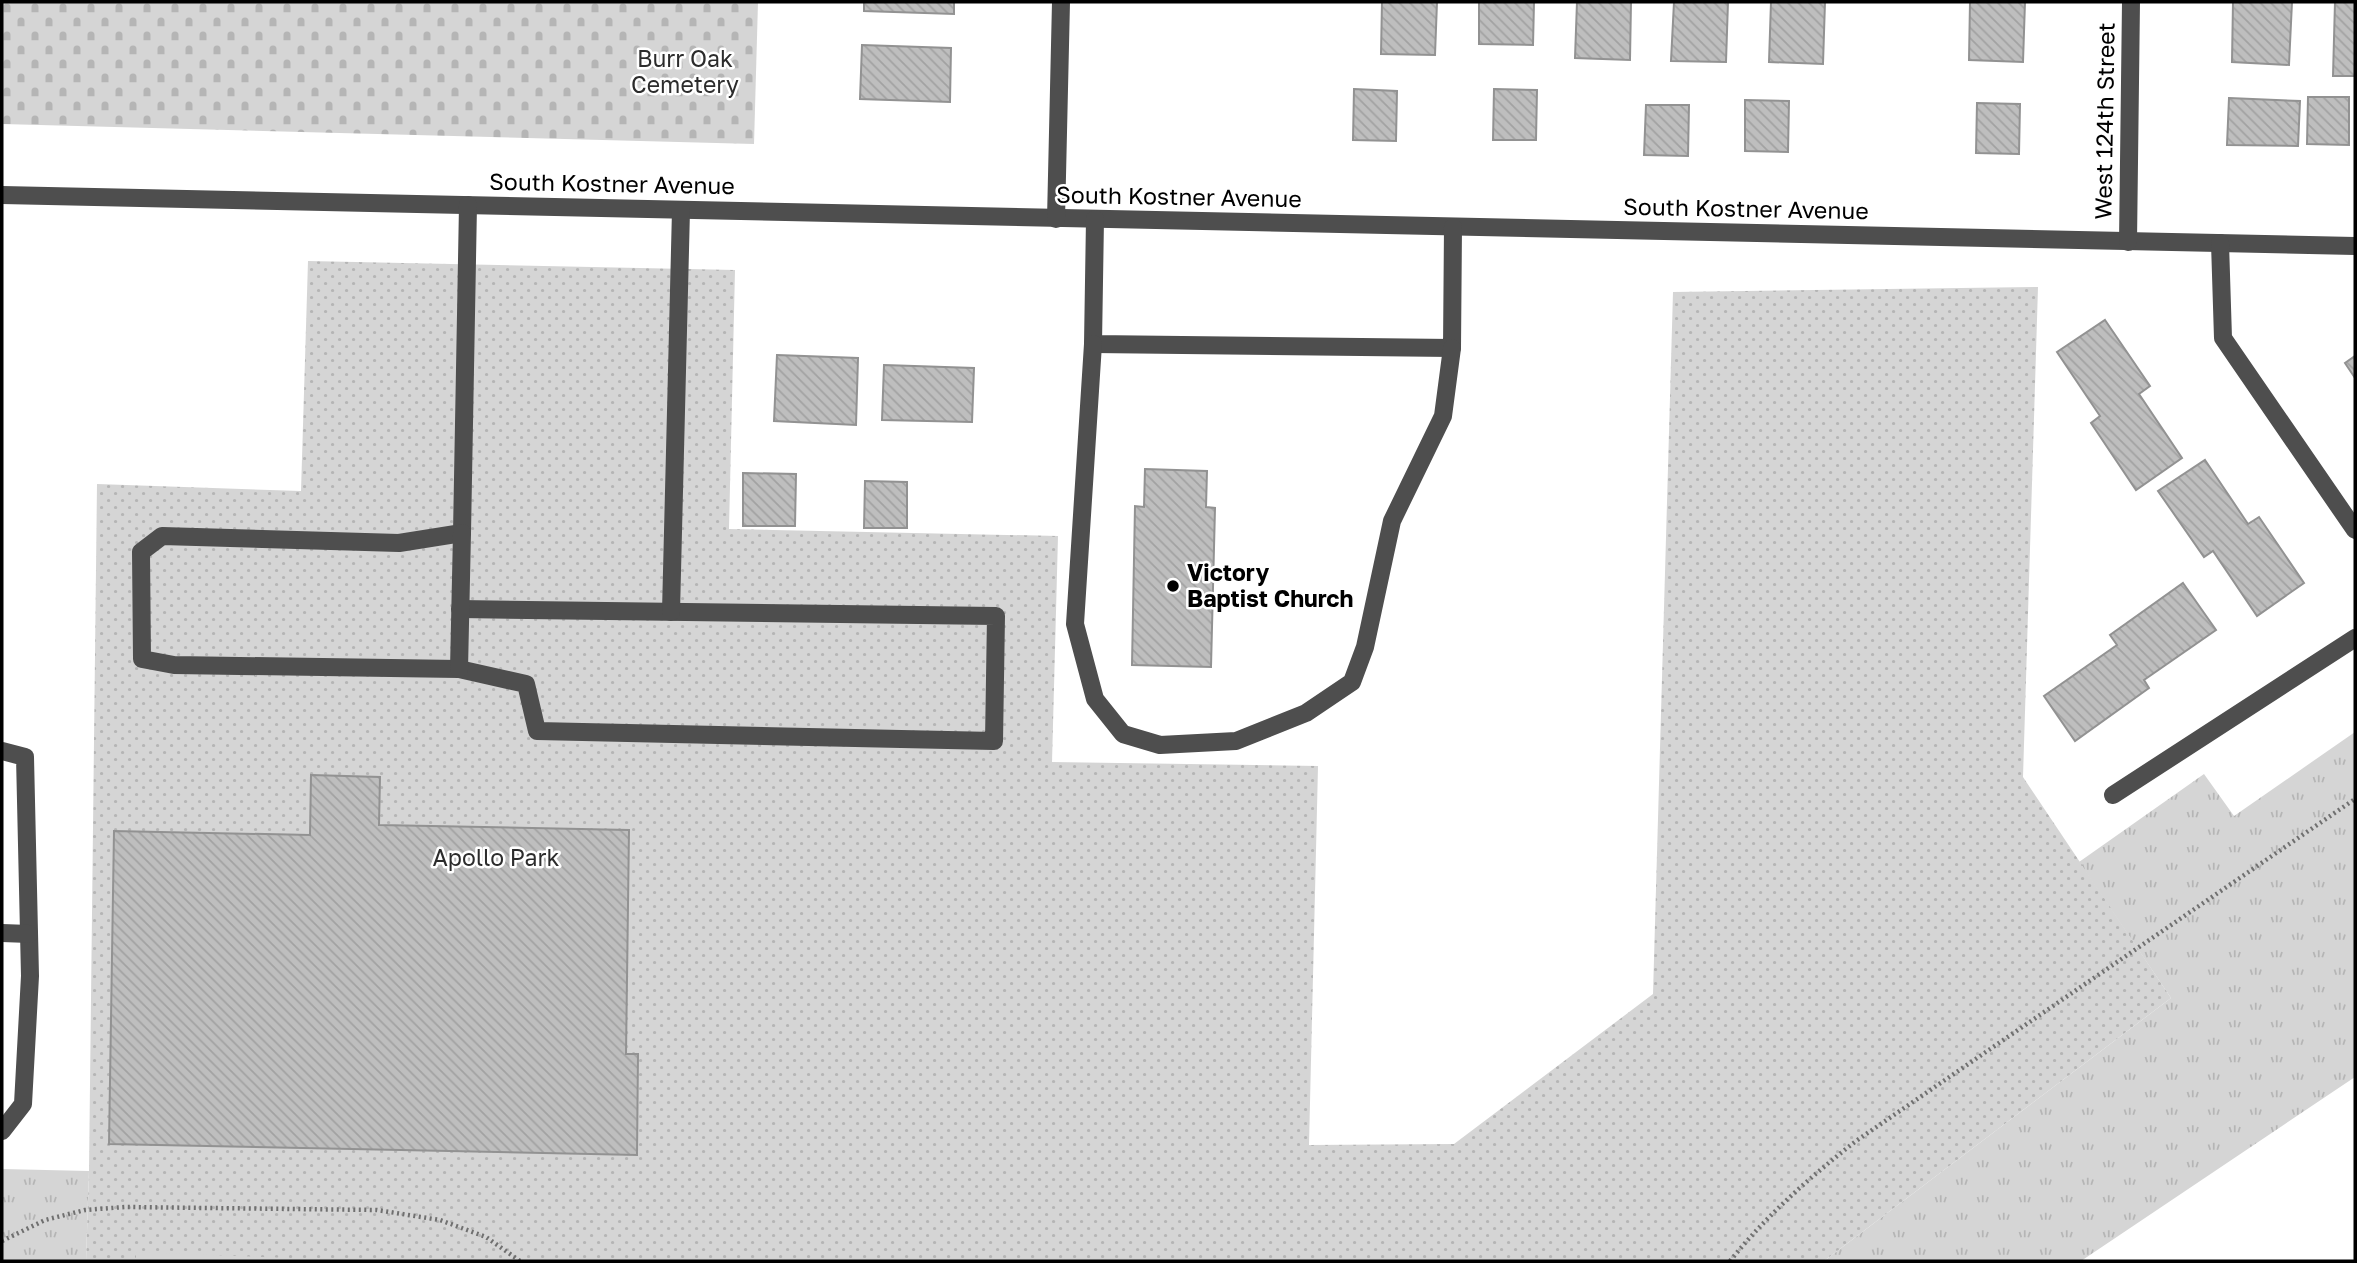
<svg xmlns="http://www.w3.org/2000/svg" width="2357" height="1263" font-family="'Golos Text',sans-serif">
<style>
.grass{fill:url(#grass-tufts)}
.cemetery{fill:url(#cemetery-stones)}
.park{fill:url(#park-dots)}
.garden{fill:#d5d5d5}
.building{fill:url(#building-back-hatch);stroke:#929292;stroke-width:2}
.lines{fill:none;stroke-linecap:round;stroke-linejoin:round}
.path{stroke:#707070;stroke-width:4.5;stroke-dasharray:2 3.5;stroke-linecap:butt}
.minor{stroke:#4e4e4e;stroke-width:18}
.poi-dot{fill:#000;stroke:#fff;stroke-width:2.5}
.labels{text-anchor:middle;stroke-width:5;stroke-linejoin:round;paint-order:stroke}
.park-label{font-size:23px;fill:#2c2c2c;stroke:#fff}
.street-label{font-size:23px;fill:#000;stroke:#fff}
.poi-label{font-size:23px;font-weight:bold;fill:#000;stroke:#fff;text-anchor:start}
</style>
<defs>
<pattern id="grass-tufts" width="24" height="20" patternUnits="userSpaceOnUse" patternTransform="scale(1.75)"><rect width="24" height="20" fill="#d5d5d5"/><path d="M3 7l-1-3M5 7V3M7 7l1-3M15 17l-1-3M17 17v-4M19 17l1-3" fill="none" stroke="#b5b5b5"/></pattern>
<pattern id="cemetery-stones" width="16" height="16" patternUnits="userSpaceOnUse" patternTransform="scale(1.75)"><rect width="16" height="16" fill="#d5d5d5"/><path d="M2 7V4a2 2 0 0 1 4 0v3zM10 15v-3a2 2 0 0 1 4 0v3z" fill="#b5b5b5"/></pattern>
<pattern id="park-dots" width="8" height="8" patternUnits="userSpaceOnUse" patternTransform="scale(1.75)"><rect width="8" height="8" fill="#d5d5d5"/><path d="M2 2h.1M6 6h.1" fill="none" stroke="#b5b5b5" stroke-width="1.8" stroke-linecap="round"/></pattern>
<pattern id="building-back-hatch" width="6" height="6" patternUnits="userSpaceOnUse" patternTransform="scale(1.75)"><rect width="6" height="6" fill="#bebebe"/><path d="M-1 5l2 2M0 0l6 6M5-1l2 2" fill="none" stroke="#a2a2a2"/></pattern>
</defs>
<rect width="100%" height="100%" fill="#fff"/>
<g class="grass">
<polygon points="2355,732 2355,1077 2081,1261 1824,1261 2171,998 2079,862 2204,774 2234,816"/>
<polygon points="2,1169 89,1171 86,1261 2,1261"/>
</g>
<polygon class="cemetery" points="2,2 758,2 754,144 2,124"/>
<polygon class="park" points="308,261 735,270 729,529 1058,536 1052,762 1318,766 1309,1145 1454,1144 1653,994 1673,292 2038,287 2023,777 2171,998 1824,1261 86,1261 89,1171 97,484 301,491"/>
<polygon class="garden" points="136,1252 288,1258 288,1261 136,1261"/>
<g class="building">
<polygon points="864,2 954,2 954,14 864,11"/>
<polygon points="1382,2 1437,2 1435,55 1381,54"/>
<polygon points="1479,2 1534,2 1533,45 1479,44"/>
<polygon points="1577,2 1631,2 1630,60 1575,58"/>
<polygon points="1674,2 1728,2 1726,62 1671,61"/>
<polygon points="1771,2 1825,2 1823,64 1769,62"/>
<polygon points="1970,2 2025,2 2023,62 1969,60"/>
<polygon points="2233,2 2292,2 2289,65 2232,62"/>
<polygon points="2335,2 2355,2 2355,76 2333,76"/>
<polygon points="862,45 951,48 950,102 860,99"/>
<polygon points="1354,89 1397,91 1396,141 1353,140"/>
<polygon points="1494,89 1537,90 1536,140 1493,140"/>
<polygon points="2308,97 2349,97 2349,145 2307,144"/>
<polygon points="2229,98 2300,101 2298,146 2227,145"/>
<polygon points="1745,100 1789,101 1788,152 1745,151"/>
<polygon points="1977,103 2020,104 2019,154 1976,153"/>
<polygon points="1646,105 1689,105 1688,156 1644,155"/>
<polygon points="2105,320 2150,386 2139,394 2182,458 2136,490 2091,423 2100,416 2057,352"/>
<polygon points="777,355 858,358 856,425 774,421"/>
<polygon points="2355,356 2355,378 2345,363"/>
<polygon points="884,365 974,368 972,422 882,420"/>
<polygon points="2205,460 2248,524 2259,517 2304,583 2257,616 2213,551 2204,557 2158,491"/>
<polygon points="1145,469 1207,471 1206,507 1215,508 1211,667 1132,665 1135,506 1144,507"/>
<polygon points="743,473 796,474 795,526 743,526"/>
<polygon points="865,481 907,482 907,528 864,528"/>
<polygon points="2183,583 2216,630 2144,680 2149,688 2075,741 2044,696 2117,645 2110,635"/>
<polygon points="311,775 380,777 379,825 629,830 626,1054 638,1054 637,1155 109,1144 114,831 310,835"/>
</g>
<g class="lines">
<g class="path">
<polyline points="2,1241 45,1220 85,1210 125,1207 377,1210 440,1220 486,1237 520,1261"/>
<path d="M 1730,1261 C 1767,1215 1810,1177 1856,1141 L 2355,799"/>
</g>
<g class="minor">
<polyline points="2,195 2355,246"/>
<polyline points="1056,219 1061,2"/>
<polyline points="1095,219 1093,344 1452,348 1453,227"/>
<polyline points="2128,242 2131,2"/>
<polyline points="2220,243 2223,338 2355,530"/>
<polyline points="1093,344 1075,624 1095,699 1123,734 1160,745 1236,741 1306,713 1352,682 1365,647 1392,521 1443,416 1452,348"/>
<polyline points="460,609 996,616 994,741 537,731 526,684 459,669 174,665 142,659 141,552 162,536 399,543 462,533 468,205"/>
<polyline points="671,612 681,210"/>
<polyline points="459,669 462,533"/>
<polyline points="2,751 25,757 30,976 23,1104 2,1131"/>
<polyline points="2113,795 2355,638"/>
<polyline points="2,933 29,934"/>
</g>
</g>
<circle class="poi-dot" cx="1173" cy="586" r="7"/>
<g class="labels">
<g class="park-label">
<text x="685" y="67">Burr Oak<tspan x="685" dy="26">Cemetery</tspan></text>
<text x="496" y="866">Apollo Park</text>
</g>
<g class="street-label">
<text transform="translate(2105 121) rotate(-89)" y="8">West 124th Street</text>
<text transform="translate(612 184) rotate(1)" y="8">South Kostner Avenue</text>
<text transform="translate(1179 197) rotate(1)" y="8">South Kostner Avenue</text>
<text transform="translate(1746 209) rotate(1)" y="8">South Kostner Avenue</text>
</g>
<g class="poi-label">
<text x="1187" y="581">Victory<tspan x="1187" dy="26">Baptist Church</tspan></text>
</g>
</g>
<rect width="2357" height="1263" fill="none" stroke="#000000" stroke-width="7"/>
</svg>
